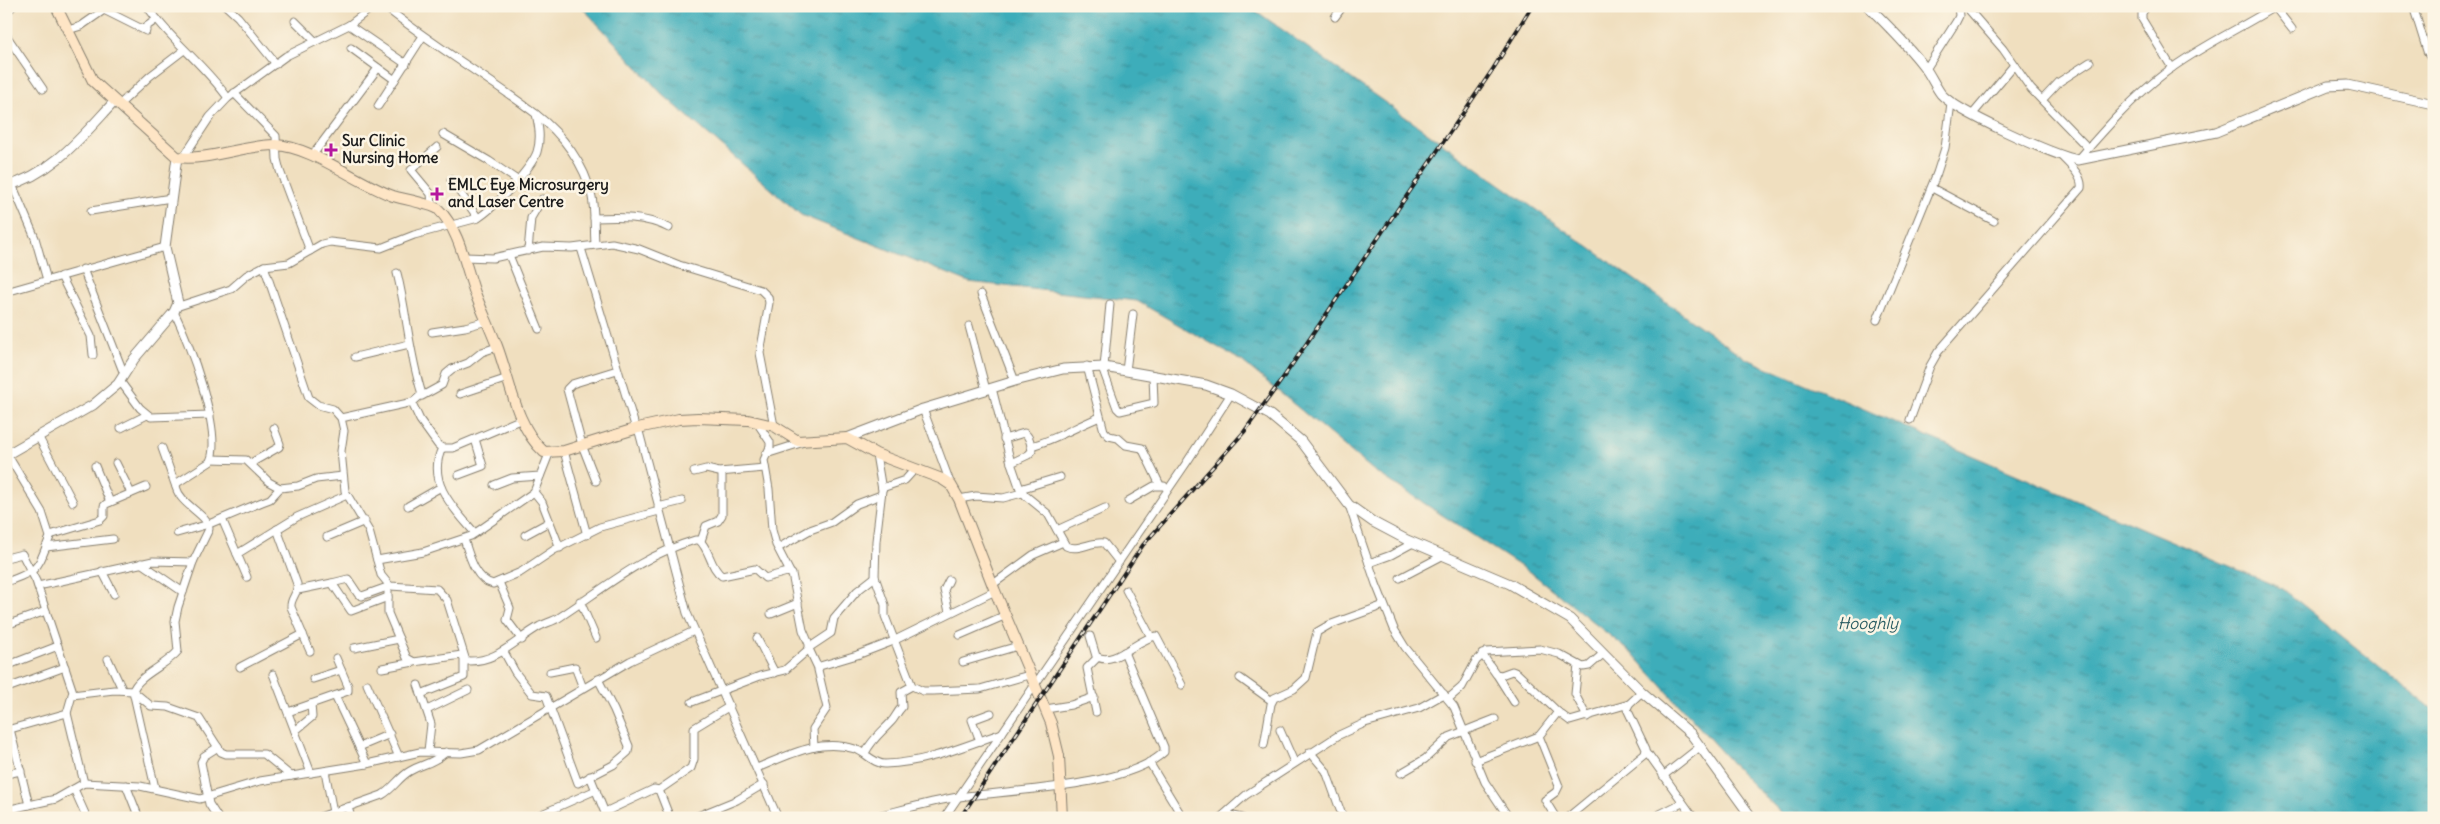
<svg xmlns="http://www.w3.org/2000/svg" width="2440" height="824" font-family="Delius,sans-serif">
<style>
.water{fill:url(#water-ripples);stroke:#2d646b}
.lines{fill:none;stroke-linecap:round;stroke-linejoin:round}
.minor-casing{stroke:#867e6e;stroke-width:9}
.tertiary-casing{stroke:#867e6e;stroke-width:11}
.secondary-casing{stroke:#867e6e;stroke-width:12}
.minor{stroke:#fff;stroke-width:7}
.tertiary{stroke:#fff;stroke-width:9}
.secondary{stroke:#fee5c5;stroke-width:10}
.rail-casing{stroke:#1c1c1c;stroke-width:4}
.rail{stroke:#fcf5e5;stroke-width:2;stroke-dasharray:5.5;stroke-linecap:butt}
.poi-dot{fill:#b5179e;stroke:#fcf5e5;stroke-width:2}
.labels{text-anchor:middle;stroke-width:5;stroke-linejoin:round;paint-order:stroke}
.poi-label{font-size:15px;font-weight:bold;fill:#1c1c1c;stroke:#fcf5e5;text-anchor:start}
.water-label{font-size:16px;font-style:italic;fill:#2b5d63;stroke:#fcf5e5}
</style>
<defs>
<pattern id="water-ripples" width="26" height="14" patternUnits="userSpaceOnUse" patternTransform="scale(1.25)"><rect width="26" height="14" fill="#3eadba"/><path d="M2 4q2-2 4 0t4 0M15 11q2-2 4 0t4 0" fill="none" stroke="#338c96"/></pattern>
</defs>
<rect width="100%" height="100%" fill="#fcf5e5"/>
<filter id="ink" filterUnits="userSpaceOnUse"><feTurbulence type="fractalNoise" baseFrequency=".02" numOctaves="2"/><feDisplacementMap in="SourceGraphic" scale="10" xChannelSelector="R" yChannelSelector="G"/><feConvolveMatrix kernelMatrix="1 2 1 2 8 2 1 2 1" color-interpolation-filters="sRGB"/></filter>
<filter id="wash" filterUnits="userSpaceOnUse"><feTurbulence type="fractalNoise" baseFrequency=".0096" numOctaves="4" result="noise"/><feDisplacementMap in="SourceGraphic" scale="20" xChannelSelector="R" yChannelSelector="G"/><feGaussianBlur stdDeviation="1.12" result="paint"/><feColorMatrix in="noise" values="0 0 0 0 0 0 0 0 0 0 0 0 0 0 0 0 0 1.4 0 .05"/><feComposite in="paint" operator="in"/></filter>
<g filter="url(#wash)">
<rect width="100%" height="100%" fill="#f0dfbf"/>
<polygon class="water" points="581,6 1249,6 1745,358 2283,589 2434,710 2434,818 1787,818 1747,780 1633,654 1534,575 1373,470 1242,361 1137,301 969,282 801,215 662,94"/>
</g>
<g filter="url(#ink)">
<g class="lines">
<g class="minor-casing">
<g id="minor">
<path d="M 147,6 C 170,40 204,64 228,98"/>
<polyline points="226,6 238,17 276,64"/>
<polyline points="2147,6 2142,13 2142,19 2172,68"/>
<polyline points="2274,6 2292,29"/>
<polyline points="2413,6 2427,51 2434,62"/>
<polyline points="1969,10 2003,49 2031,89 2088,148"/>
<polyline points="6,12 13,6"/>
<polyline points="1335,17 1343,6"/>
<polyline points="295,21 315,41"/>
<polyline points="349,25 406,64"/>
<polyline points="143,29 157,19"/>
<polyline points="68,30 81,26 104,10 146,31"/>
<polyline points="6,35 43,89"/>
<polyline points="351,48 395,80"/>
<polyline points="1926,69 1956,22 1959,16 1958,6"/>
<polyline points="234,93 276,136 277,159 280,171 310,251"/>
<polyline points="2042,100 2059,82 2090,62"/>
<polyline points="119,105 150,76 184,50"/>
<polyline points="378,106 423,36"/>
<path d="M 536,114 C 562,134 585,164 592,197 C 595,212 594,229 595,244"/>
<polyline points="1972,115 2014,65"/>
<polyline points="443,134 489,161 517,180"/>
<polyline points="312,156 378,68"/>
<polyline points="183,158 210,117 228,98 286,56 349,25 374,6"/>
<path d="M 2078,160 C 2105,129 2132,98 2165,73 C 2199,47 2239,29 2276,6"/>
<polyline points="451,180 478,218"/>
<polyline points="12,184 35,238 47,280"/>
<polyline points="1932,188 1994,221"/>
<polyline points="432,205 431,194 411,170 437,147"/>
<polyline points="91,211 171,198"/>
<path d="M 594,218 C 620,217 645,216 669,228"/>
<polyline points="581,248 636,429"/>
<polyline points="528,251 531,218 542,199"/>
<polyline points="509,255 539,329"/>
<polyline points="464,257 493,258 543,247 572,248 612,243 639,249 679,265 761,290 768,297 769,303 760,353 774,426"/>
<path d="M 264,266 L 309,398 L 318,405 L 333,409 L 341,418 L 344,431 L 341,451 L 345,491 L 369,531 L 381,575 L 390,586 L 437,589 L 447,600 L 466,661 C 497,663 515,640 540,626 C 546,623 554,621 560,617 C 606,587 641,556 695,540 L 699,540 C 710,549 710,568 722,576 L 755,569 L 765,578 L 787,572 L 792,574 L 803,630 L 809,644 L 809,649 L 785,670 L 760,676 L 692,702"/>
<polyline points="83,269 124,374"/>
<path d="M 397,273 C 407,313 409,354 422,394 L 412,403 L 420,420 L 438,445 L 442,448 L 453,448 L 522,419"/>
<polyline points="61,276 91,336 93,355"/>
<polyline points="6,292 165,247"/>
<polyline points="981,294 1015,381"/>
<path d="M 176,307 L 231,289 L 247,275 L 264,266 L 289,263 L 322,244 L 330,242 L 381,248 L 414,235 L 478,218 C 493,209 531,169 537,152 C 541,139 539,127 536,114 C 486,76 432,45 384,6"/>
<polyline points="1877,320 1937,173 1945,148 1951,103"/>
<polyline points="969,326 986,390"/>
<polyline points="432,332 465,327 487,321"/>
<polyline points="355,357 409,344"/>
<polyline points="1087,366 1104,431 1109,436 1118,438 1126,445 1142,448 1160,485"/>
<polyline points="1102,367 1117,408 1120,411 1154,403 1153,375"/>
<polyline points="1104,367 1110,304"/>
<polyline points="1126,371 1133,314"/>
<polyline points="120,381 140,408 151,417 210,415"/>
<path d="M 992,388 L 1011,463 L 1020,489 L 1026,496 L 1048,514 L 1066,546 C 1078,552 1091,541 1104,543 L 1119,562"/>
<polyline points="460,394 508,378"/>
<polyline points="422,396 442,385 446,374 452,369 468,363 482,352 497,347"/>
<polyline points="923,409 951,485"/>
<polyline points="341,418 413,402"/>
<path d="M 1910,420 L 1930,366 L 1938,352 L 2081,188 C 2083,176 2069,164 2061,156"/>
<polyline points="756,421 770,442 770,447 764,460 769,489 772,530 776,545 790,572"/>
<polyline points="121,428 147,415"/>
<polyline points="638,428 687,613 778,818"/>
<polyline points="38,436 73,502"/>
<path d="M 1004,439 L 1024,433 C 1030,436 1031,445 1032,451 L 1028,455 L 1011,463"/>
<path d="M 1031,446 C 1055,440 1077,426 1100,417"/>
<polyline points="162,448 176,487"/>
<path d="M 442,448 C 426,482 454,509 475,533"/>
<polyline points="564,451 587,535"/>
<polyline points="766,454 804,442"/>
<polyline points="876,454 882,490 876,541 875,577 885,605 885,616 912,686 923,691 933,691 980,689 1029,675"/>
<polyline points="211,459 246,460 269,482 280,488 298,486 316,479 343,476"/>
<polyline points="116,463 131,493"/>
<polyline points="251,463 279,447 280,444 274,428"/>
<polyline points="95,466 110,502"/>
<polyline points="694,472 706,469 719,472 765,468"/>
<polyline points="459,475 483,466 475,439"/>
<polyline points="596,481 582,445 567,389 572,384 617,370"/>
<polyline points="494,485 512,478 540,476"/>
<polyline points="882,488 905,480 915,469"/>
<polyline points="1020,489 1060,477"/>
<polyline points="534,492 542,502 560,548"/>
<polyline points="959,499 976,496 1003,498 1022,493"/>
<polyline points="1128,501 1154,486 1164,486"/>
<polyline points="1349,505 1376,584 1394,629 1405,647 1454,707 1485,782 1509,818"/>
<polyline points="408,506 441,487"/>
<polyline points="658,507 682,501"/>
<polyline points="222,519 247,577"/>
<path d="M 277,529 L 297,584 C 299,593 290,598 291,607 L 310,651"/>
<polyline points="1057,530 1105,508"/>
<polyline points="177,533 209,524 262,502 270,499 280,488"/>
<polyline points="50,535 100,520 104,516 104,506 106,504 146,487"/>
<polyline points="525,535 549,522"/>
<polyline points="327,537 365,521"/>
<path d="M 464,539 C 469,555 475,580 493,584 L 521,572 L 554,550 L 600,527 L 659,511"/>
<polyline points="701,541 706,526 718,521 722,515 722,472"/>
<polyline points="46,547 113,539"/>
<polyline points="778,548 810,530 832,522 857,504 881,495"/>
<polyline points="237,554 297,517 347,495"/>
<polyline points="6,558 22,554 36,581 73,692 67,713 84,783"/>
<polyline points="377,560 423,552 471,536 534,492 549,454"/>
<polyline points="141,563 183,592"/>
<polyline points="1369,563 1391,555 1413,543"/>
<polyline points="102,571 114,594"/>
<polyline points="1400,578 1442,556"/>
<polyline points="949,580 944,590 949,612"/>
<path d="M 6,582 C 40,570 37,569 50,537 L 42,512 L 7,454"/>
<polyline points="499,582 510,608 507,620 522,640"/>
<polyline points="332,583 348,579 358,594 362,596 390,586"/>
<polyline points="992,585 1033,555 1063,542"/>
<polyline points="38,586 153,561 193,562"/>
<polyline points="388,587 388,613 407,658 414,662 462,655"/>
<polyline points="298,590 332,583 351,611 388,597"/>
<polyline points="1126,590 1151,637"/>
<polyline points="580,601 596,638"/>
<polyline points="771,614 798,603"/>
<polyline points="6,625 46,611"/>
<polyline points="960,635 1006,615"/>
<path d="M 1090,636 L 1096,656 C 1113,668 1138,638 1156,636 L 1182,685"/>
<polyline points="757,638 775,673"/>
<polyline points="810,647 831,633 834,618 857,591 875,577"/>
<polyline points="354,648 399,639"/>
<polyline points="809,649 818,668"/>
<polyline points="504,652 515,672 532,694 546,696 578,783 613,765 628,752 629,746 614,710 598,679"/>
<polyline points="1482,654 1496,674 1501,675 1512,671 1517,673 1558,712 1570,721 1629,704"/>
<polyline points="108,659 122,689"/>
<polyline points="963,662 1018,646"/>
<polyline points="1578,665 1575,694 1587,717"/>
<polyline points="6,666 58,646"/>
<polyline points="240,667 303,634"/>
<polyline points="382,668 414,662"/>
<polyline points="550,672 575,667 583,688"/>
<polyline points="273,674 311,773"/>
<polyline points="1497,675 1514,702"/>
<polyline points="1240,678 1272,701"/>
<polyline points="313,679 341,670"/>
<polyline points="367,684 399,757"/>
<polyline points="418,685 431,724 428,751"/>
<polyline points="10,687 65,667"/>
<polyline points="421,694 464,677 464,660"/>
<polyline points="72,695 114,690 133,691 151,706 168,707 199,718 221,752 226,754 264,754 291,776"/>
<polyline points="335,696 367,764"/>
<polyline points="1448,699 1462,687 1476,661 1486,652 1540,649 1559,654 1583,667 1589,666 1604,653"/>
<polyline points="1046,709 1071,705 1094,697"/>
<polyline points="427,710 468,690"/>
<polyline points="288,712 348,691 348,686 336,658"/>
<polyline points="1096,712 1087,668 1097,658"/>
<polyline points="10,729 29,805"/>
<polyline points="7,730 67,713"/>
<polyline points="1280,730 1294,762"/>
<polyline points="295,731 312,717 311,704"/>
<polyline points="1539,736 1559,786 1556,792 1545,800 1556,818"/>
<polyline points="980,741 972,720 991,713"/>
<polyline points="1264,745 1271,704 1274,698 1294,689 1306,678 1317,632 1329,625 1384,605"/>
<polyline points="218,747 204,756 201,762 209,804 218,818"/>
<polyline points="359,747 390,734"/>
<polyline points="814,747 813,729 827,708 818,670 820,666 857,655 891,642 995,591"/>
<polyline points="1310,752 1326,771 1343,818"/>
<polyline points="1647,752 1694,818"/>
<path d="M 865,753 C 873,738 880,734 891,722 C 895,718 897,712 902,707 L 901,692 L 912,686"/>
<polyline points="1475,761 1539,736 1558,712"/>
<polyline points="1149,762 1183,818"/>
<path d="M 757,768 C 789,755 819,738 855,749 C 865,752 874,764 885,764 C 926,763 964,746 1002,733"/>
<polyline points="325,771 333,812"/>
<polyline points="1401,773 1425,759 1449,737 1495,719"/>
<polyline points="6,774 21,771"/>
<polyline points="590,776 607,818"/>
<polyline points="1663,776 1701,746"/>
<polyline points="126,785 139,818"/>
<path d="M 155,788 L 133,691 C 137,676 167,665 178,651 L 175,621 L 178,607 L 193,562 L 209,529 C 208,514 181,506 176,487 L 177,483 L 210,462 C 223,432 189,341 174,312"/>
<polyline points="74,789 87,818"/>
<polyline points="659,790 691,768 694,759 694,728 730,706"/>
<polyline points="348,807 351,818"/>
<polyline points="13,809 16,818"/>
<polyline points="6,810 56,799 84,783 140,786 200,799 260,781 367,764 420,752 461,753 479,750 630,661 694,631"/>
<polyline points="605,812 654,789 659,790 670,818"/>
<polyline points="1225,814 1242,818"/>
<polyline points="535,817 596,790"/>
<path d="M 317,818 L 382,795 C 393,789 399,777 410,771 C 424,763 431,765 446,752"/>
<polyline points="693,818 737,800 764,784"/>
<path d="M 869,818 C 898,811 928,802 958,797 C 1010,790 1126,788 1164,752 L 1164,747 L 1124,652"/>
<polyline points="944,818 1187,462 1231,394"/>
<polyline points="1220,818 1246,795 1339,735 1365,723 1419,708 1444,694"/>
<polyline points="1567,818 1645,754 1646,749 1627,709 1629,704 1642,692"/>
<polyline points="1652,818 1682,803"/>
</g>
</g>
<g class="tertiary-casing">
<g id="tertiary">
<path d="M 1868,6 C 1888,26 1908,45 1925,68 C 1931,76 1935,86 1941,94 C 1957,112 2053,155 2078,160 L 2216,132 L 2328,86 L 2348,85 L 2434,104"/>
<path d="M 6,186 C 53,174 83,135 115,101"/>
<polyline points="847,438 923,409 1015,381 1063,369 1104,367 1206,385 1231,394 1270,415 1301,441 1349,505 1373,522 1407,540 1510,584 1570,619 1642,692 1691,734 1752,818"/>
<polyline points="6,455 93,405 118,384 134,359 174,312 178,303 165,247 177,157"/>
</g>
</g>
<g class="secondary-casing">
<path id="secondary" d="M 56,6 L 93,81 L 177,157 C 209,161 243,145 275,145 C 311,146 357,183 393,196 C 403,199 435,205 439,210 C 459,229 466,268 475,293 C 482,311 490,328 497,346 C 510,380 516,427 544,452 L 564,451 L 638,428 L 679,419 L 698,418 L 748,420 L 774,426 L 798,441 L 847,438 L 876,454 L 942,479 L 951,485 L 959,499 L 995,591 L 1051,723 L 1059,756 L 1062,818"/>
</g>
<use href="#minor" class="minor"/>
<use href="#tertiary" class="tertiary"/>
<use href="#secondary" class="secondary"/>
<g class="rail-casing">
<polyline id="rail" points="960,818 1143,545 1244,432 1283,378 1493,69 1532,6"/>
</g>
<use href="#rail" class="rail"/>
</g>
</g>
<g class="poi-dot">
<path d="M328.5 142.5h5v5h5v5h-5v5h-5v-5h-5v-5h5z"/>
<path d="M434.5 186.5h5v5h5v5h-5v5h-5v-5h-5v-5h5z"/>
</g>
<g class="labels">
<g class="poi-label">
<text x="342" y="146">Sur Clinic<tspan x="342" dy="17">Nursing Home</tspan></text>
<text x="448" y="190">EMLC Eye Microsurgery<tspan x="448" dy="17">and Laser Centre</tspan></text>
</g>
<g class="water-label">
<text x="1868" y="629">Hooghly</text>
</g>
</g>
<rect width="2440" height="824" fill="none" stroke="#fcf5e5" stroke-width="25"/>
</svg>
